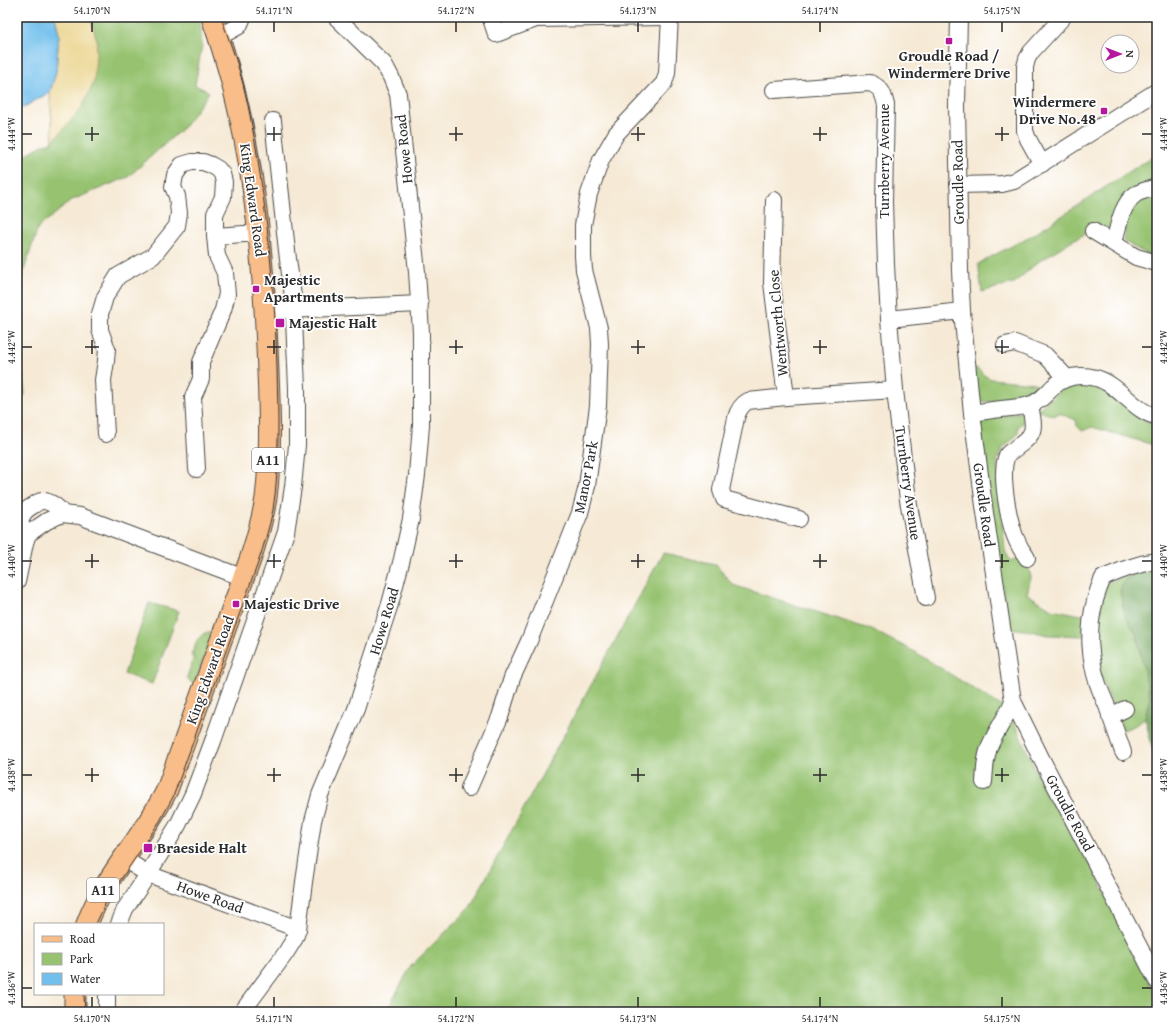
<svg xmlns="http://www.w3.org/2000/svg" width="1174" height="1029" font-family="'Gentium Book Plus',serif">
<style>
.green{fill:#97c371;stroke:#61774e}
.forest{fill:#79a963;stroke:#526a47}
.sand{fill:#eeda9e;stroke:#8c8264}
.water{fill:#71bfec;stroke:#4e758c}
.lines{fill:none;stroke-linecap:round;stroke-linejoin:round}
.minor-casing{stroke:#494845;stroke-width:18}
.major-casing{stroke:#494845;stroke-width:23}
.minor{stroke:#fff;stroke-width:16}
.major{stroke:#f8bd89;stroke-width:21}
.tram{stroke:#2b2b2b;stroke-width:1}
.ticks{fill:none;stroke:#2b2b2b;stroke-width:1.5}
.poi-dot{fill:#b5179e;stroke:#fff;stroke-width:1.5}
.labels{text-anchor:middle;stroke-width:3.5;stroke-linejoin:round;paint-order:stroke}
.shield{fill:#fff;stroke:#6b6b6b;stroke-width:1}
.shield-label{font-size:14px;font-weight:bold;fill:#2b2b2b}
.poi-label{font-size:15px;font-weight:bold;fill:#2b2b2b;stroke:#fff;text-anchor:start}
.street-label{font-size:15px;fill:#2b2b2b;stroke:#fff}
.neatline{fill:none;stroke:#2b2b2b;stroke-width:1.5}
.ticks-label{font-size:10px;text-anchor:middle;fill:#2b2b2b}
</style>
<rect width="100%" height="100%" fill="#fff"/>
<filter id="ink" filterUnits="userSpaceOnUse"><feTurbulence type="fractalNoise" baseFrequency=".025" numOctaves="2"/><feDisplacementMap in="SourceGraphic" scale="8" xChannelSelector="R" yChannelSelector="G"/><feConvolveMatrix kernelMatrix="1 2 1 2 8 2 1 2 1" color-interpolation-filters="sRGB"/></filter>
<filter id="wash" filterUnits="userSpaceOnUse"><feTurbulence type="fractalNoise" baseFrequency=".012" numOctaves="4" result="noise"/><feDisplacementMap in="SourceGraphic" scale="16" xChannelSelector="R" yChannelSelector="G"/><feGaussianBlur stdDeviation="0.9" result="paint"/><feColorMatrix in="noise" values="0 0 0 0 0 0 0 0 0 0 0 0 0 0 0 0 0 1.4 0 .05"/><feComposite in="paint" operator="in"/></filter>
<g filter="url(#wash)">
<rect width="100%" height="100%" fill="#f6ead6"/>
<g class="green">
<path d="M 90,17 L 200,17 L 202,45 L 195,85 L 209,92 L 185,126 L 128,177 L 72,200 L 38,228 L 17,291 L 17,166 C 24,153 40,146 53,141 L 97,41 Z"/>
<path d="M 1157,154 L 1157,184 L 1154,186 L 1110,230 L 1087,233 L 1071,241 L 1038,262 L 1014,283 L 982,292 L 978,264 C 995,254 1013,246 1030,236 C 1073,210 1114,180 1157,154 Z"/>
<polygon points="1157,192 1157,257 1148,255 1123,241 1129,208 1133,203"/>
<polygon points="17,328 25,394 17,406"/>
<polygon points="974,368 976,368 981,372 982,374 991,379 1035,383 1036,386 996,401 984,402 979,399 976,393"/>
<polygon points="1082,381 1104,386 1131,410 1140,419 1157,424 1157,446 1092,427 1082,431 1077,426 1076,420 1059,413 1054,416 1037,410 1062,389"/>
<polygon points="1023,412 1023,423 1018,427 1018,434 1002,449 997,461 1005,551 1011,562 1020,558 1027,563 1031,577 1027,594 1052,609 1086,616 1085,636 1047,635 1031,631 1008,628 980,429 982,422 985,418"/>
<polygon points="663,553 715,564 733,585 872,630 915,652 1009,711 1047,796 1079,843 1116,913 1157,999 1157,1012 386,1012 411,966 469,909"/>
<polygon points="1132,574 1125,616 1137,635 1150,698 1145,718 1138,724 1124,730 1121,725 1116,706 1112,704 1100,675 1096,632 1099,629 1101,613 1099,608 1107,583"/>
<polygon points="149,603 179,611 152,684 124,674"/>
<path d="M 204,633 L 213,633 L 195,683 C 190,682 188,681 187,677 L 194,657 L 191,656 L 198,639 Z"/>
</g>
<polygon class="forest" points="1157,567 1157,767 1145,718 1150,698 1143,665 1137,635 1125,616 1120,591 1123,582 1132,574"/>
<polygon class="sand" points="55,17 90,17 97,41 94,82 81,109 53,141 50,92 56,72 59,34"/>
<polygon class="water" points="17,17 55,17 59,34 56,72 50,92 17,111"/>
</g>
<g filter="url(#ink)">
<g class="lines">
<g class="minor-casing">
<g id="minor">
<polyline points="959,17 957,105 960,270 962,311 972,413 984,506 1013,701 1042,760 1157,981"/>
<polyline points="491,19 496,34 536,19 663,17"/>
<polyline points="219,37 239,26 243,17"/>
<path d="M 774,90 L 870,83 C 882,88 883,93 886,105 L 884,202 L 886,265 L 889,319 L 895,390 L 908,500 L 926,598"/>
<polyline points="1042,164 1028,139 1025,131 1025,67 1027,59 1031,52 1063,17"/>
<polyline points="958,185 1002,184 1014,181 1157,91"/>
<polyline points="774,200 772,283 786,397"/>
<polyline points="1093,231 1136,257 1157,263"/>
<polyline points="215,236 259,233"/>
<path d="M 1114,243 C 1118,228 1121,204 1136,194 C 1142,191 1150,189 1157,187"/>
<polyline points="266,311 420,304"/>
<polyline points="889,319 962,311"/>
<polyline points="1005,345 1015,343 1045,355 1066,377"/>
<path d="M 972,413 C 985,411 998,409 1011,408 C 1017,407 1024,407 1029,405 C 1040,402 1046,394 1053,387 C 1065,376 1080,374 1096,378 C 1119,384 1136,414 1157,416"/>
<polyline points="106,434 103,380 106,361 107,349 100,330 100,314 105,297 118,276 153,256 177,226 179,213 177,196 173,187 175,175 182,165 192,162 203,162 211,165 218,169 222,174 224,182 223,197 215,214 215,236 217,256 225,273 227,294 223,310 201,362 201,379 193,397 197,469"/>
<path d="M 799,519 L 724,499 L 721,490 L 736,418 C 738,410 741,405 748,401 L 786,397 L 895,390"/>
<path d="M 28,534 C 15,523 21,512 34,505 C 36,503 40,501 42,501 C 49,500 60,508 62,514"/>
<path d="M 1027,558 C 1025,554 1021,550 1019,545 C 1009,527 999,474 1007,455 C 1009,452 1014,450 1017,447 C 1037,434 1034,427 1030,405"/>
<polyline points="17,582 25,543 28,534 47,521 62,514 80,516 244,578"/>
<polyline points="1110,716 1125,709"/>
<path d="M 1123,752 C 1118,737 1112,721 1107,706 C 1101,693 1095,679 1093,665 C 1087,636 1091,605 1103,578 C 1122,570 1136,564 1157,561"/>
<path d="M 984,782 C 985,769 985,755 991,743 C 998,728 1007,716 1013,701"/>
<polyline points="469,788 500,717 512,678 529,641 580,513 587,486 598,406 600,344 599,328 584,270 583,256 583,225 589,194 601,160 616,134 664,83 667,73 670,17"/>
<polyline points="124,859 148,874 298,929"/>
<polyline points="119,924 125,909 143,882 178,825 193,794 213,741 286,532 293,487 297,445 297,388 293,297 287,251 273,121"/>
<polyline points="107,994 107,1012"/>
<polyline points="242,1012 285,954 295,938 298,929 304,882 313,821 320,795 356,709 373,656 390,604 402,559 411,519 417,475 421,425 421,332 417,272 398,94 391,77 384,64 336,17"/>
</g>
</g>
<g class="major-casing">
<g id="major">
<path d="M 87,924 C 105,875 144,837 167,790 L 251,557 C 257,538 263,518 266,498 C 272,448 269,397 267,347 C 262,235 250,123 212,17"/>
<polyline points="75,994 75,1012"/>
</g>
</g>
<use href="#minor" class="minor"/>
<use href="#major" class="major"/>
<g class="tram">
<path d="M 96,924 L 107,900 L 160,821 L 173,797 L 258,563 C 264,545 269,528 273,510 C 280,466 278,413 277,368 C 275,295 268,221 256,148 C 251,120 246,91 237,63 C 232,47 226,32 221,17"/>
<polyline points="84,994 85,1012"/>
</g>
</g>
</g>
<path class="ticks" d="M 92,22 L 92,32M 274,22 L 274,32M 456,22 L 456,32M 638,22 L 638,32M 820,22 L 820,32M 1002,22 L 1002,32M 92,127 L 92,141M 274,127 L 274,141M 456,127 L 456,141M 638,127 L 638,141M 820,127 L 820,141M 1002,127 L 1002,141M 22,134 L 32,134M 85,134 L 99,134M 267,134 L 281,134M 449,134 L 463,134M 631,134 L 645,134M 813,134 L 827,134M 995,134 L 1009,134M 1142,134 L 1152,134M 92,340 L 92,354M 274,340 L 274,354M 456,340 L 456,354M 638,340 L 638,354M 820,340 L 820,354M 1002,340 L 1002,354M 22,347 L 32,347M 85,347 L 99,347M 267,347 L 281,347M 449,347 L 463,347M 631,347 L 645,347M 813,347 L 827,347M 995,347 L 1009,347M 1142,347 L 1152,347M 92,554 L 92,568M 274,554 L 274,568M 456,554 L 456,568M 638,554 L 638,568M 820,554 L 820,568M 1002,554 L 1002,568M 22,561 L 32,561M 85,561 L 99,561M 267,561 L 281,561M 449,561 L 463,561M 631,561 L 645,561M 813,561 L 827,561M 995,561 L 1009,561M 1142,561 L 1152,561M 92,768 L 92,782M 274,768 L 274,782M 456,768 L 456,782M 638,768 L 638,782M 820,768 L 820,782M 1002,768 L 1002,782M 22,775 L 32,775M 85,775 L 99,775M 267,775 L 281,775M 449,775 L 463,775M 631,775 L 645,775M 813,775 L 827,775M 995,775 L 1009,775M 1142,775 L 1152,775M 22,988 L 32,988M 1142,988 L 1152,988M 92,997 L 92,1007M 274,997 L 274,1007M 456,997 L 456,1007M 638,997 L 638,1007M 820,997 L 820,1007M 1002,997 L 1002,1007"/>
<g class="poi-dot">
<rect x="945" y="37" width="8" height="8" rx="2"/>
<rect x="1100" y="107" width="8" height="8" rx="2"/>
<rect x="252" y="285" width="8" height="8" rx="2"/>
<rect x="275" y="318" width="10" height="10" rx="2"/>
<rect x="232" y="600" width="8" height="8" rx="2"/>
<rect x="143" y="843" width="10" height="10" rx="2"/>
</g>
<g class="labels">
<g class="shield">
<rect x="252" y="448" width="32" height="24" rx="3"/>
<rect x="87" y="878" width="32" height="24" rx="3"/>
</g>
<g class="shield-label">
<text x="268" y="465">A11</text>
<text x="103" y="895">A11</text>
</g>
<g class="poi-label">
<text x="949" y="61" text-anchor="middle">Groudle Road /<tspan x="949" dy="17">Windermere Drive</tspan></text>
<text x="1096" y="107" text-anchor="end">Windermere<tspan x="1096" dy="17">Drive No.48</tspan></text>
<text x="264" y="285">Majestic<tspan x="264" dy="17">Apartments</tspan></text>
<text x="289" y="328">Majestic Halt</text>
<text x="244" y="609">Majestic Drive</text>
<text x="157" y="853">Braeside Halt</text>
</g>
<g class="street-label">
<text transform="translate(404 149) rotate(-96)" y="5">Howe Road</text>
<text transform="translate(884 161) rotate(-90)" y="5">Turnberry Avenue</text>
<text transform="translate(958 182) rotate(-91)" y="5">Groudle Road</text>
<text transform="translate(253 200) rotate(82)" y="5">King Edward Road</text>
<text transform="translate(778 323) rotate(-95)" y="5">Wentworth Close</text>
<text transform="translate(586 477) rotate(-79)" y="5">Manor Park</text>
<text transform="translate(908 483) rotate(82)" y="5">Turnberry Avenue</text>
<text transform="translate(984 505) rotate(82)" y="5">Groudle Road</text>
<text transform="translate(384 621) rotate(-73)" y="5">Howe Road</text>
<text transform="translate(210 670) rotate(-70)" y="5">King Edward Road</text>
<text transform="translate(1070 813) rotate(62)" y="5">Groudle Road</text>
<text transform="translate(210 897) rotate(20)" y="5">Howe Road</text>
</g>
</g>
<rect width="1174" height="1029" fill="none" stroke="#fff" stroke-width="44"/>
<rect x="34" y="923" width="130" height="72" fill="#ffffff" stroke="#aaaaaa"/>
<rect x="42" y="936" width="20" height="6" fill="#f8bd89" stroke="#aaaaaa"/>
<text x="70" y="943" font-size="12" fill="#2b2b2b">Road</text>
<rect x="42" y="953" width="20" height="12" fill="#97c371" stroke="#aaaaaa"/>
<text x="70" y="963" font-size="12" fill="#2b2b2b">Park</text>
<rect x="42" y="973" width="20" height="12" fill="#71bfec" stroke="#aaaaaa"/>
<text x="70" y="983" font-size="12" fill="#2b2b2b">Water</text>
<g transform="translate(1120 54) rotate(90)"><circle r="19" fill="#ffffff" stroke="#aaaaaa"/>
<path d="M0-3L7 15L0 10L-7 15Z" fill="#b5179e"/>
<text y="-6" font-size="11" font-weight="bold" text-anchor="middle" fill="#2b2b2b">N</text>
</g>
<rect x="22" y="22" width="1130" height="985" class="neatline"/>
<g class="ticks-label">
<text x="92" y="14">54.170°N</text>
<text x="274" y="14">54.171°N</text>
<text x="456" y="14">54.172°N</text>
<text x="638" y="14">54.173°N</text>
<text x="820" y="14">54.174°N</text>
<text x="1002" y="14">54.175°N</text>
<text transform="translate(1163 134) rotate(-90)" y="4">4.444°W</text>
<text transform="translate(11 134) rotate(-90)" y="4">4.444°W</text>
<text transform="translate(1163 347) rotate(-90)" y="4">4.442°W</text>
<text transform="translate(11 347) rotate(-90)" y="4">4.442°W</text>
<text transform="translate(1163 561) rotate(-90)" y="4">4.440°W</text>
<text transform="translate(11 561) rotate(-90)" y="4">4.440°W</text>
<text transform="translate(1163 775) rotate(-90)" y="4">4.438°W</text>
<text transform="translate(11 775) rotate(-90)" y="4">4.438°W</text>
<text transform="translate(11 988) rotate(-90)" y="4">4.436°W</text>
<text transform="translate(1163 988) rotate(-90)" y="4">4.436°W</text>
<text x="92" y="1022">54.170°N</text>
<text x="274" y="1022">54.171°N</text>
<text x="456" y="1022">54.172°N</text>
<text x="638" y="1022">54.173°N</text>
<text x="820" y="1022">54.174°N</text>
<text x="1002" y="1022">54.175°N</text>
</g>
</svg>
